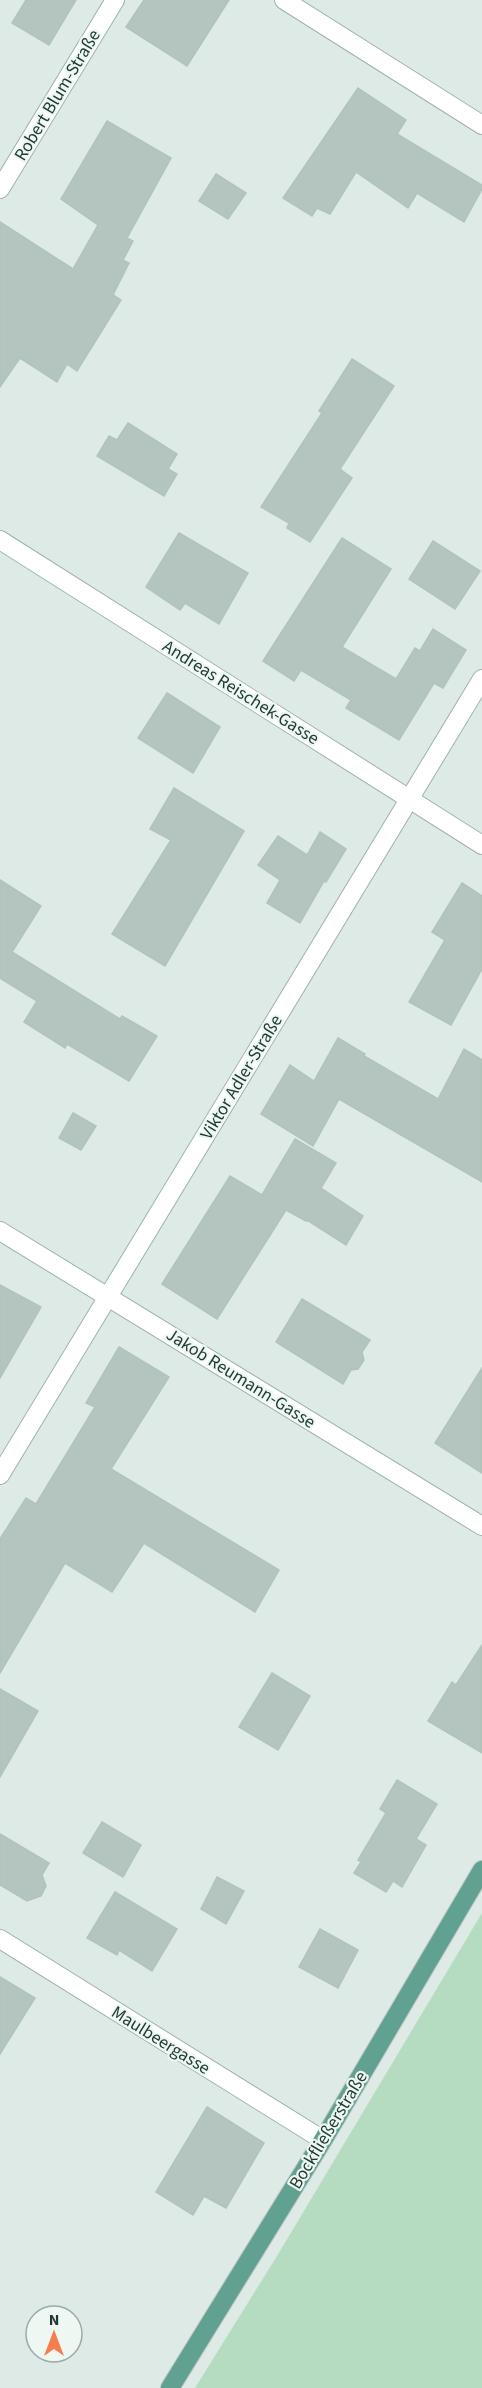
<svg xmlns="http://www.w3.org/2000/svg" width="482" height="2388" font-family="'Source Sans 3',sans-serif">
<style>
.green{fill:#b5dcc0}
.building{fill:#b3c5be;stroke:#b0c4bc;stroke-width:1.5}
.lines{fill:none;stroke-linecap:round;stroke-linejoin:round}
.minor-casing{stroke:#a0b2ac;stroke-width:20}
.major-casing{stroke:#bcc4c2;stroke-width:20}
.minor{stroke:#fff;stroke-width:18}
.major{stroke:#60a192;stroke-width:18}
.labels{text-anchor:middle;stroke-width:4.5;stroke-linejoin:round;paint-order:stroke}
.street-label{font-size:18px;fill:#1f3a33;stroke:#eef7f2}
</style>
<rect width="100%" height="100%" fill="#ddeae5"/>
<polygon class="green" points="482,1913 482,2388 195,2388 277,2256"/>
<g class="building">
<polygon points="26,0 76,0 49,45 12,23"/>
<polygon points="144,0 229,0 187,66 126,27"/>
<polygon points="358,88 406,120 397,134 482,185 482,189 464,222 417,193 408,208 356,172 330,214 317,208 312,216 283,198"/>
<polygon points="107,121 171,158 127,238 133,241 123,260 129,263 113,295 121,300 77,371 67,364 57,382 20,358 0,387 0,222 73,269 98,225 61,199"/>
<polygon points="216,174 246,193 228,219 199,201"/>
<polygon points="352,359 394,386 340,469 352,478 310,542 287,528 289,523 261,507 322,413 319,411"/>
<polygon points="128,423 177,454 168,469 177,474 164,496 97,456 109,436 117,440"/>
<polygon points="179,533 248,573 219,624 185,603 180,610 146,587"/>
<polygon points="342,538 391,569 342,647 396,679 415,648 420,651 433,629 466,650 443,688 434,683 399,740 346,708 351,700 301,670 294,681 263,661"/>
<polygon points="433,541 480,571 455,609 409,579"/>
<polygon points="167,693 220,727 193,773 138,738"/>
<polygon points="174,788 244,831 165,966 112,934 171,840 150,829"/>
<polygon points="320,832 346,849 326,882 324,881 300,923 267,903 280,880 258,865 278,836 307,855"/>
<polygon points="0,880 41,906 12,952 120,1019 122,1016 157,1036 129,1081 67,1044 65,1048 24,1022 37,1001 0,978"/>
<polygon points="462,883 482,896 482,969 451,1025 409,1002 445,940 432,932"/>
<polygon points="338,1038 365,1054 364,1056 438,1099 464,1049 482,1060 482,1182 339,1099 313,1146 261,1114 290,1065 314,1081"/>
<polygon points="73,1113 96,1126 81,1150 59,1138"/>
<polygon points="295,1139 336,1163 321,1188 363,1216 346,1245 307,1220 306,1221 286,1210 217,1319 162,1284 230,1176 262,1195"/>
<polygon points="0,1285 41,1307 0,1378"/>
<polygon points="302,1299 370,1340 362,1352 364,1360 358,1369 351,1370 343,1384 276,1342"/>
<polygon points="119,1347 169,1377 111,1469 279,1570 255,1612 144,1543 112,1592 65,1563 0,1673 0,1539 26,1498 36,1504 95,1407 86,1403"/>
<polygon points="482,1368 482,1473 435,1443"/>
<polygon points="482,1645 482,1753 428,1721 452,1682 456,1685"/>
<polygon points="272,1673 310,1696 278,1750 239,1727"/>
<polygon points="0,1689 38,1711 0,1777"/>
<polygon points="397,1780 437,1804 416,1839 426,1845 402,1887 393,1881 386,1892 354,1873 361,1862 358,1860 386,1813 380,1809"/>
<polygon points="102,1822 141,1845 123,1877 83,1853"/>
<polygon points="0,1834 49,1863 42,1875 46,1886 41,1896 27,1901 0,1885"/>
<polygon points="217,1877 244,1891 226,1924 201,1909"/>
<polygon points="115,1892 177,1929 152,1971 119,1950 117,1955 87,1938"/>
<polygon points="320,1929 358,1950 338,1988 299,1967"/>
<polygon points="0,1977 35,1998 0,2054"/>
<polygon points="207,2107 264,2143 226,2208 204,2196 193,2215 156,2192"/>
</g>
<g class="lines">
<g class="minor-casing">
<g id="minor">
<polyline points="284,0 482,125"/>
<polyline points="0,189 115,0"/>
<polyline points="0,540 482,845"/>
<polyline points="0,1231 482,1526"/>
<polyline points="0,1475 482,679"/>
<polyline points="0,1939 323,2140"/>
</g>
</g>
<g class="major-casing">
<polyline id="major" points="170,2388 323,2140 482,1870"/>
</g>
<use href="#minor" class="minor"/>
<use href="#major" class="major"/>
</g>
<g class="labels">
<g class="street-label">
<text transform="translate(57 95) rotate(-59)" y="6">Robert Blum-Straße</text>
<text transform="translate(241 692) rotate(32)" y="6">Andreas Reischek-Gasse</text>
<text transform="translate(241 1077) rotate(-59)" y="6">Viktor Adler-Straße</text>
<text transform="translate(241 1378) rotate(32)" y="6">Jakob Reumann-Gasse</text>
<text transform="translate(161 2040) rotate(32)" y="6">Maulbeergasse</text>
<text transform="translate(328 2130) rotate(-59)" y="6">Bockfließerstraße</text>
</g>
</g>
<g transform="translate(54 2334)"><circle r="28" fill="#eef7f2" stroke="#9baba6" stroke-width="1.5"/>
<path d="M0-4.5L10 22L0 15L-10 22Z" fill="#f77c4e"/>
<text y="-9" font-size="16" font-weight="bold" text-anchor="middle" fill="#1f3a33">N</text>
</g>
</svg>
